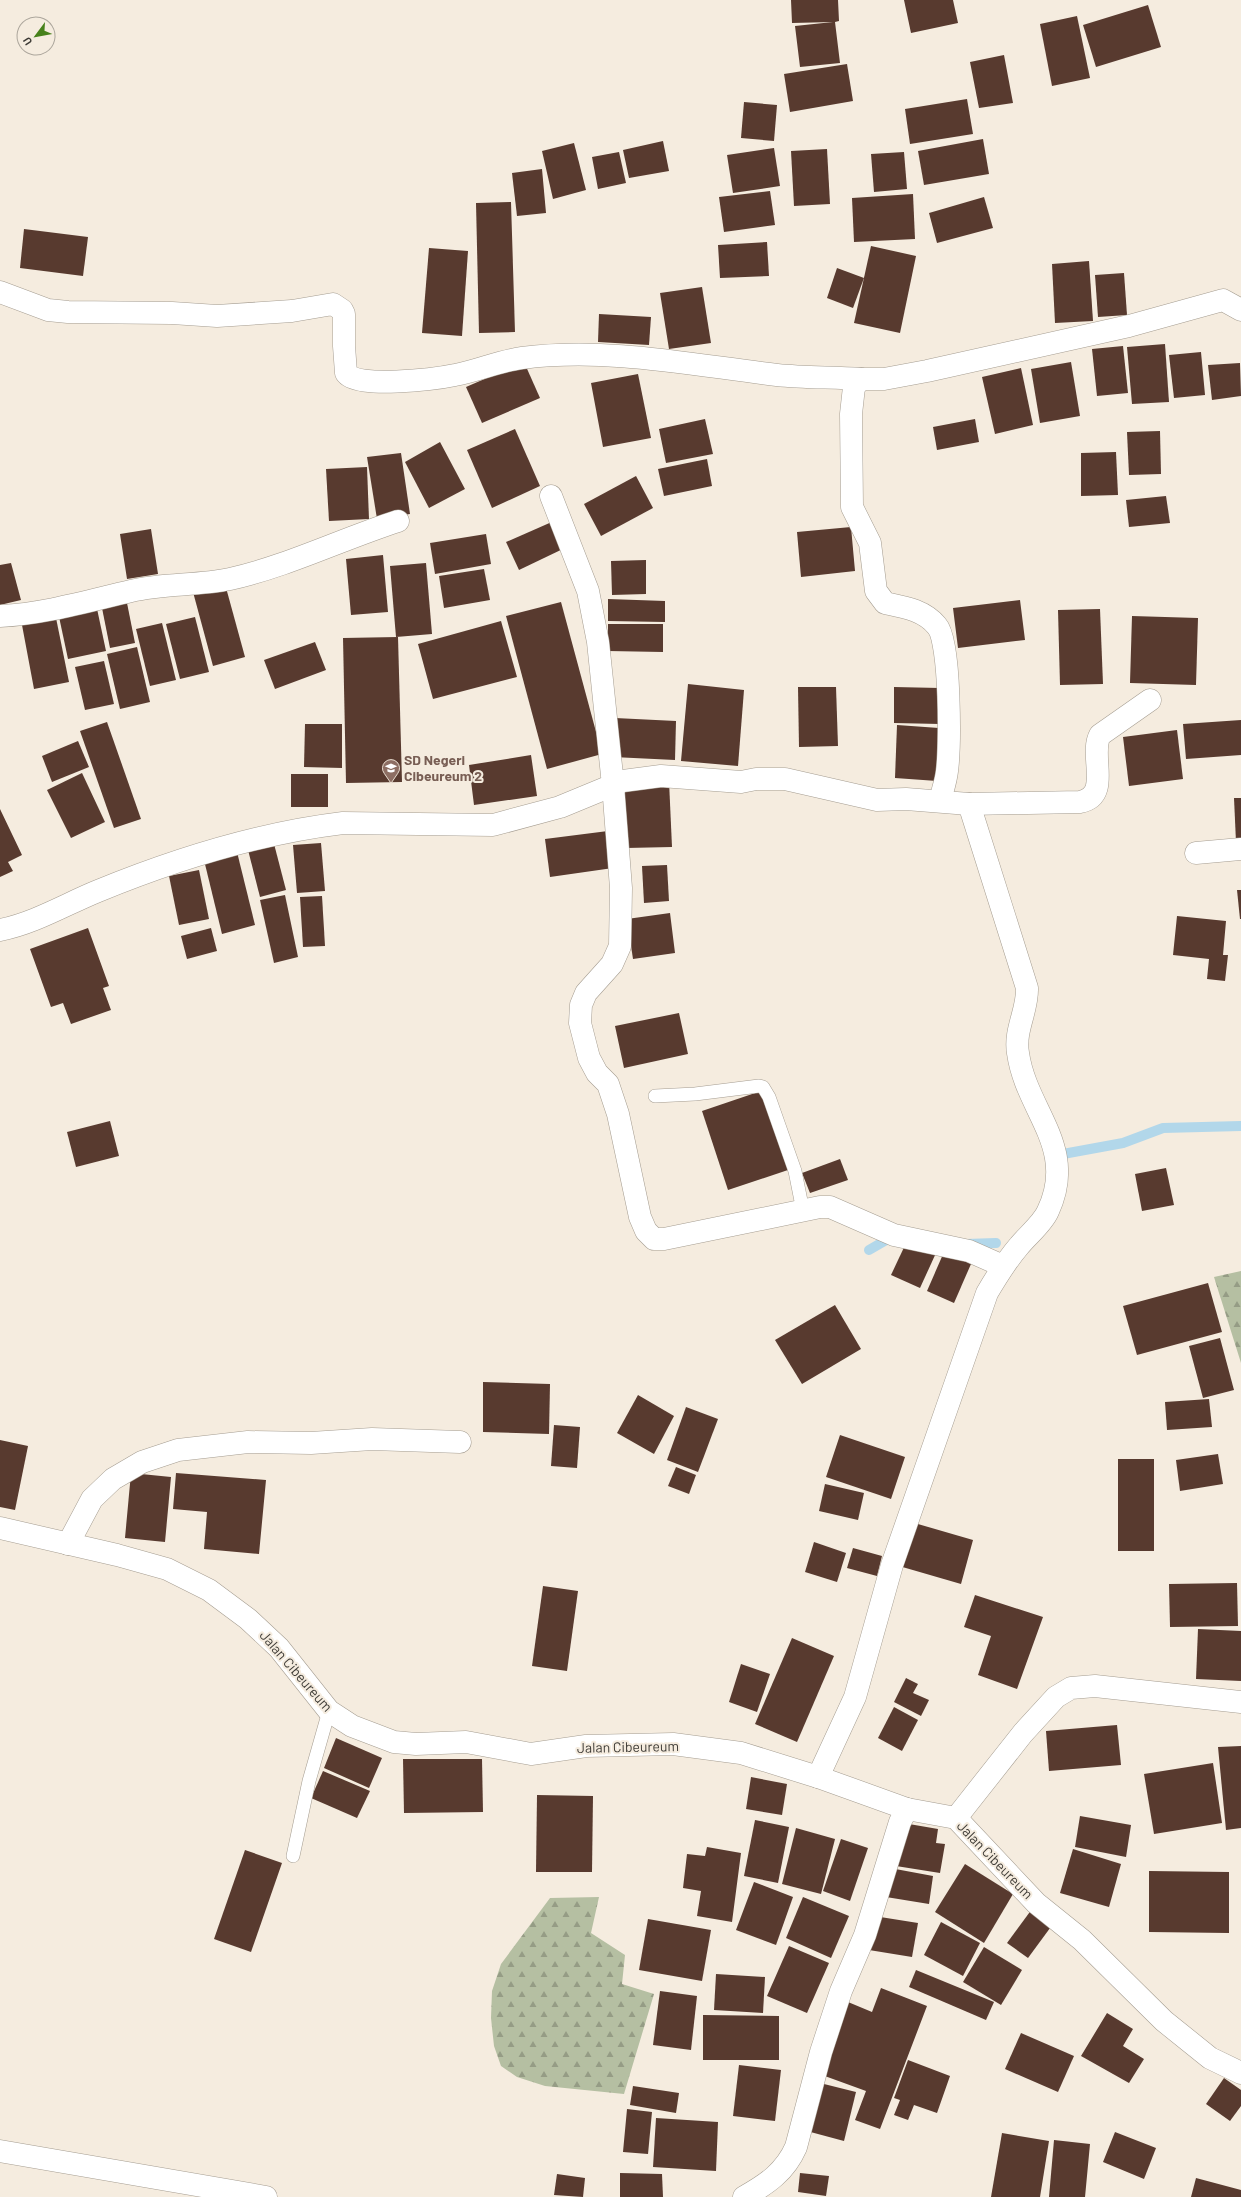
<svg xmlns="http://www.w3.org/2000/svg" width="1241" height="2197" font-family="Barlow,sans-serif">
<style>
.forest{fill:url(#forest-firs)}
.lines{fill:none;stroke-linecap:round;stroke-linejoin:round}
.stream{stroke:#b2d7ea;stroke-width:10}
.building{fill:#583a2f}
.lane-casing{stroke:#a59d91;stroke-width:14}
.street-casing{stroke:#a59d91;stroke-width:23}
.lane{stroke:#fff;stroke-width:13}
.street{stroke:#fff;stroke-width:22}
.labels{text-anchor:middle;stroke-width:4;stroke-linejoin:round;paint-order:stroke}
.education-label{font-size:14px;font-weight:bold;fill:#785e54;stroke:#f5ecdf;text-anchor:start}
.street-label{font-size:14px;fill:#3f3c37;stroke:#f5ecdf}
</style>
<defs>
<pattern id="forest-firs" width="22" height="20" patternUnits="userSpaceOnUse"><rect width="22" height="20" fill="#b5bfa2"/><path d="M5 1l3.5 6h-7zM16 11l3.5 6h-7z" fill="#959c85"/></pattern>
</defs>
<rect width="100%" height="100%" fill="#f5ecdf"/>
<g class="forest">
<polygon points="1241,1271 1241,1363 1214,1277"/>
<polygon points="599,1897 591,1933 625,1955 622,1984 654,1994 624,2094 545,2086 517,2077 501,2066 494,2046 491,2018 492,1991 501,1964 550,1898"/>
</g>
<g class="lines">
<g class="stream">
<polyline points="1063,1154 1123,1143 1163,1128 1241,1126"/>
<polyline points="966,1244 996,1243"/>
<polyline points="869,1250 888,1239 894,1239"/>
</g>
</g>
<g class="building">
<polygon points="791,0 838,0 839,21 835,22 840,63 800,67 795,26 833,22 792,23"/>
<polygon points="904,0 953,0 958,23 911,33"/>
<polygon points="1148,5 1161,47 1096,67 1083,25"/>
<polygon points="1077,16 1090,78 1052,86 1040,24"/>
<polygon points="1004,55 1013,103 979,108 970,62"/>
<polygon points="847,64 853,101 790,112 784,74"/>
<polygon points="967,99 973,134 910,144 905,109"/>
<polygon points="744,102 777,105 774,141 741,138"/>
<polygon points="983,139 989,174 924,185 918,151"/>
<polygon points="663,141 669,171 629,178 623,150"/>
<polygon points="574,143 586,190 553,199 542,151"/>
<polygon points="774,148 780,186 733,193 727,155"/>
<polygon points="827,149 830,204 794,206 791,151"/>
<polygon points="619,152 626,183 598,189 592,157"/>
<polygon points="904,152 907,189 874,192 871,154"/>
<polygon points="542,169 546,213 517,216 512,173"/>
<polygon points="770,191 775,225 724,232 719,197"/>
<polygon points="913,194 915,239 854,242 852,198"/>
<polygon points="984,197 993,228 937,243 929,213"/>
<polygon points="511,202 515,332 479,333 476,203"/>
<polygon points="24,229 88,237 83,276 20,268"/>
<polygon points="767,242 769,276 720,278 718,245"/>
<polygon points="871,246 916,256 900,333 854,323"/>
<polygon points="429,248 468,251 462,336 422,333"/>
<polygon points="1089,261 1093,321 1055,323 1052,264"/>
<polygon points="837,268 864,278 853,308 827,298"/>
<polygon points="1124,273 1127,315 1098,317 1095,275"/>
<polygon points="702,287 711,343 669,349 660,293"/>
<polygon points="599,314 651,317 649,345 598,342"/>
<polygon points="1165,344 1169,402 1132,404 1127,347"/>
<polygon points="1123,346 1128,393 1097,396 1092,349"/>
<polygon points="1201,352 1205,395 1174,398 1169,355"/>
<polygon points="524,362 540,398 482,423 466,387"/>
<polygon points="1071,362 1080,416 1040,423 1031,369"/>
<polygon points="1240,363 1241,396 1212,400 1208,365"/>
<polygon points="1021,368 1033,425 995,434 982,377"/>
<polygon points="638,374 651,438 603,447 591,383"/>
<polygon points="705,419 713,454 666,463 659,429"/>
<polygon points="975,419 979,442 937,450 933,427"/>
<polygon points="515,429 540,486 492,508 467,450"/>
<polygon points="1160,431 1161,474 1129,475 1127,432"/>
<polygon points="440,442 465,489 429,508 405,462"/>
<polygon points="1116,452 1118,495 1081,496 1081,453"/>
<polygon points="401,453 410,514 377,519 367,457"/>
<polygon points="707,459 712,486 664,496 658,469"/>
<polygon points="367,467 369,519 329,521 326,469"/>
<polygon points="636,476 653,508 601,536 584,504"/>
<polygon points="1166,496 1170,523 1129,527 1126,500"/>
<polygon points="554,521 567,547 519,570 506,542"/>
<polygon points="851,527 855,571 801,577 797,532"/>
<polygon points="151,529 158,574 127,579 120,534"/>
<polygon points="486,534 491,564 435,574 430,543"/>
<polygon points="383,555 388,612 351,615 346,559"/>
<polygon points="646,560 646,594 612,595 611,561"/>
<polygon points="11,563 21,600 0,605 0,565"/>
<polygon points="426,563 432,634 396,637 390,566"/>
<polygon points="484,569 490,600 444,608 439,576"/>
<polygon points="225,584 245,657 213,666 193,592"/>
<polygon points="126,598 135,643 110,648 101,603"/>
<polygon points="608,599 665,601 665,622 608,621"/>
<polygon points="1020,600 1025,640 958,648 953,608"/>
<polygon points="561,602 602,754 547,769 506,616"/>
<polygon points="96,604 106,651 68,659 58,612"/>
<polygon points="1100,609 1103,684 1060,685 1058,610"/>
<polygon points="1132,616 1198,618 1196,685 1130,683"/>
<polygon points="195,617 209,672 180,679 166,624"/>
<polygon points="56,618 69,682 34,689 22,625"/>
<polygon points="501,621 517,677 433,699 418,644"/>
<polygon points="162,623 176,680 150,686 136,629"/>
<polygon points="608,624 663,624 663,652 608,651"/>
<polygon points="398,637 402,782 346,783 343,638"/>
<polygon points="315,642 326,670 275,689 264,660"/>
<polygon points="137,647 150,702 120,709 107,654"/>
<polygon points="104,661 114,704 85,710 75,667"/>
<polygon points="688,684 744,690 738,766 681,761"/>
<polygon points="798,687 836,687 838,746 799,747"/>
<polygon points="894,687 940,688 940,724 894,723"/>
<polygon points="615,718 676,721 675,760 613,757"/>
<polygon points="1241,720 1241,755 1186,759 1183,724"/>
<polygon points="107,722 141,819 114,828 80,731"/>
<polygon points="305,724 342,724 342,768 304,767"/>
<polygon points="897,725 939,728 937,781 895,778"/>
<polygon points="1177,730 1183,779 1129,786 1123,737"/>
<polygon points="78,741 89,767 52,782 42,756"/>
<polygon points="531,755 537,796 474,805 469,765"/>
<polygon points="82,773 105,822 71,838 47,790"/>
<rect x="291" y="774" width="37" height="33"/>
<polygon points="669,781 672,847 626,848 624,782"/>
<polygon points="1234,798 1241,798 1241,841 1236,842"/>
<polygon points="0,809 22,855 8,862 13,871 0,877"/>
<polygon points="608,831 613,868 550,877 545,839"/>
<polygon points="273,840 286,890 260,897 247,846"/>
<polygon points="321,843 325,891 297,893 293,845"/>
<polygon points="237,852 255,925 222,934 204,860"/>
<polygon points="667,865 669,901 644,903 642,866"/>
<polygon points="199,870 209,919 179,925 169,876"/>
<polygon points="1237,890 1241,890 1241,919 1240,919"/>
<polygon points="285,895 298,957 274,963 260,900"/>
<polygon points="322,896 325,946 303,947 300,897"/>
<polygon points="670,913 675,953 633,959 627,919"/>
<polygon points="1177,916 1226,921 1223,955 1228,955 1225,981 1207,979 1209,959 1173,955"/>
<polygon points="88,928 109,986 103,988 111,1010 71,1024 63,1003 51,1007 30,949"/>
<polygon points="211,928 217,951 187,959 181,936"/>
<polygon points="679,1013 688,1054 624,1068 615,1026"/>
<polygon points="761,1091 788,1170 728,1190 702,1111"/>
<polygon points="110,1121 119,1156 76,1167 67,1132"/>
<polygon points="840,1159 848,1180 810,1193 802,1173"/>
<polygon points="1166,1168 1174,1205 1142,1211 1135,1174"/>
<polygon points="907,1241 936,1253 920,1288 891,1275"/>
<polygon points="944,1252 971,1264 954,1303 927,1291"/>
<polygon points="1208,1283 1222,1332 1137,1355 1123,1306"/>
<polygon points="835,1305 861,1349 802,1384 775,1340"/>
<polygon points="1220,1338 1234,1390 1203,1398 1189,1346"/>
<polygon points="483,1382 550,1384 549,1434 483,1432"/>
<polygon points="638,1395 674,1416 654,1454 617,1433"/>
<polygon points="1209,1399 1212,1427 1167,1430 1165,1402"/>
<polygon points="686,1407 718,1419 698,1472 667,1460"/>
<polygon points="554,1425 580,1427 577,1468 551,1466"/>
<polygon points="840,1435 905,1457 891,1499 826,1477"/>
<polygon points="0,1440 28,1446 15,1510 0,1507"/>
<polygon points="1218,1454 1223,1484 1180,1491 1176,1460"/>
<rect x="1118" y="1459" width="36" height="92"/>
<polygon points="676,1467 696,1475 689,1494 668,1486"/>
<polygon points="131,1473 171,1477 165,1542 125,1538"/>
<polygon points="176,1473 266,1480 259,1554 204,1549 207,1512 173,1509"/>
<polygon points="825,1484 864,1493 858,1520 819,1511"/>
<polygon points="911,1522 973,1540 961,1584 899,1566"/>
<polygon points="814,1542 846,1553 837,1582 805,1572"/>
<polygon points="853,1548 882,1556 877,1576 847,1568"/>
<polygon points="1237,1583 1238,1626 1170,1627 1169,1584"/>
<polygon points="543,1586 578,1591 567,1671 532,1666"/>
<polygon points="975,1595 1043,1617 1017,1689 978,1675 991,1636 964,1627"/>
<polygon points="1198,1629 1241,1631 1241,1681 1196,1679"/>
<polygon points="792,1638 834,1656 797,1742 755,1724"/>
<polygon points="741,1664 770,1674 757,1712 729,1702"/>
<polygon points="906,1678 918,1684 913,1693 929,1700 921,1716 894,1702"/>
<polygon points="894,1707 918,1720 902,1751 878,1738"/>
<polygon points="1117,1725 1121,1765 1049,1771 1046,1731"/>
<polygon points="336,1738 382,1758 369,1788 324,1768"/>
<polygon points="1241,1746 1241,1828 1226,1830 1218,1747"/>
<polygon points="403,1759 482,1759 483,1812 404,1813"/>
<polygon points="1213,1763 1222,1823 1154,1834 1144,1774"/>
<polygon points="323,1771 370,1791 357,1818 311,1798"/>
<polygon points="751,1777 787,1784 782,1815 746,1809"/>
<polygon points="537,1795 593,1796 592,1872 536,1872"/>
<polygon points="1080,1816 1131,1825 1126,1857 1075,1847"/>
<polygon points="755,1820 789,1827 778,1883 744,1876"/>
<polygon points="909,1824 938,1829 936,1843 945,1844 940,1873 896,1866"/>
<polygon points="796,1828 835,1839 821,1894 782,1884"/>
<polygon points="841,1839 868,1848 850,1901 823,1891"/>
<polygon points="707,1847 741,1853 732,1922 697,1916 701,1891 683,1888 687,1854 705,1856"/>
<polygon points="1073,1849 1121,1864 1109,1907 1060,1893"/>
<polygon points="245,1850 282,1863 251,1952 214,1939"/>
<polygon points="965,1864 1013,1894 984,1943 935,1912"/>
<polygon points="890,1868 933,1876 929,1904 886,1897"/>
<polygon points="1149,1871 1229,1872 1229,1933 1149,1932"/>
<polygon points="754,1882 793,1897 776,1945 736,1930"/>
<polygon points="803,1897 849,1916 831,1958 786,1938"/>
<polygon points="1032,1909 1053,1924 1028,1958 1007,1943"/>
<polygon points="874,1916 918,1923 912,1957 869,1950"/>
<polygon points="648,1919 711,1930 702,1981 639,1970"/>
<polygon points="941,1922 980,1943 963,1976 924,1955"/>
<polygon points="789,1946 829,1963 807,2013 767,1996"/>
<polygon points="984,1947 1022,1970 1001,2005 963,1982"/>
<polygon points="916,1970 994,2002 986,2020 909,1987"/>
<polygon points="716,1974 765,1977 763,2013 714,2010"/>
<polygon points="881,1988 927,2006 880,2129 855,2120 866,2091 822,2075 848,2002 872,2012"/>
<polygon points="660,1991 697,1996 691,2050 653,2045"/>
<polygon points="1107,2013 1133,2029 1123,2046 1144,2059 1129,2083 1081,2056"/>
<polygon points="703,2015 779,2016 779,2060 703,2060"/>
<polygon points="1021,2033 1074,2056 1058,2092 1005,2069"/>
<polygon points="908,2060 950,2076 937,2113 914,2105 908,2120 894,2115 900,2100 894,2098"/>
<polygon points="739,2065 781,2070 775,2121 733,2116"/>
<polygon points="1224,2078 1241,2090 1241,2106 1230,2121 1206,2104"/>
<polygon points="816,2082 856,2092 844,2141 803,2130"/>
<polygon points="633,2086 679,2093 676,2113 630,2105"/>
<polygon points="627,2109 652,2112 648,2154 623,2152"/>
<polygon points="656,2118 718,2122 716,2171 653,2167"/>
<polygon points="1115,2132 1156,2148 1144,2179 1103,2162"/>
<polygon points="1002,2133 1049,2141 1040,2197 991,2197"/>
<polygon points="1054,2140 1090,2144 1085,2197 1049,2197"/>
<polygon points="620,2173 662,2174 663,2197 620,2197"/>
<polygon points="800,2173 829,2176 826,2196 798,2192"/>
<polygon points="557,2174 585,2178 583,2197 554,2195"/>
<polygon points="1196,2178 1241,2190 1241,2197 1191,2197"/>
</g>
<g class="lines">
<g class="lane-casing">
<g id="lane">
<polyline points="655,1096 695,1094 759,1086 763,1087 769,1097 795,1171 803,1211"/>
<polyline points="293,1856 309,1781 329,1711"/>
</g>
</g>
<g class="street-casing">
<g id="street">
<path d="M 0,292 L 48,310 L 68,312 L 172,313 L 217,316 L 292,311 L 333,304 L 342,310 L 344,314 L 344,346 L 346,373 C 356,389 436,379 455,375 C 478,371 499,361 522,358 C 608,347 692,365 777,375 C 805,378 833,377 861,379"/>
<polyline points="551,496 588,591 598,642 613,785 621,888 620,946 612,964 586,993 581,1005 580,1023 589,1058 597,1073 608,1084 618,1114 640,1217 646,1231 654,1239 664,1239 820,1207 830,1207 894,1235 969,1251 1003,1266"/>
<path d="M 0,616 C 44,614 88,601 131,591 C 163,583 197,586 230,579 C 288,566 342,539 398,521"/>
<path d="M 940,801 C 942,792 946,781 947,771 C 950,748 951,642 937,626 C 924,610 904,607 885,603 L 876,591 L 870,543 L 852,507 L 851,414 L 854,387 L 861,379 L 884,379 L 927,371 L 1129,326 L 1223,300 L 1241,310"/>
<polyline points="1196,853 1241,849"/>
<path d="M 0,930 C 35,923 66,904 98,891 C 176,859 260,833 343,823 L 493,825 L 560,807 L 623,781 L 661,776 L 741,782 L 756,779 L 785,779 L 877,800 L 906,799 L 969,804 L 1080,802 C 1112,796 1089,755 1100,735 L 1150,700"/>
<polyline points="0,1528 117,1555 167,1569 209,1590 248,1619 279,1648 329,1711 352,1726 394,1742 416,1744 466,1742 531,1754 586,1746 673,1744 741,1753 818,1777 907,1809 956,1818 1036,1903 1082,1940 1164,2021 1210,2058 1241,2073"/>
<polyline points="68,1544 92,1499 113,1479 142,1462 178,1450 248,1442 311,1443 372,1439 460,1442"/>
<path d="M 818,1777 L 855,1697 L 892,1565 L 987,1293 C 997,1276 1006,1261 1019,1246 C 1028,1235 1043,1223 1048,1211 C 1078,1147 1026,1111 1018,1053 C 1014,1030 1028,1010 1027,988 L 969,804"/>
<polyline points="956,1818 1023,1733 1056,1697 1071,1688 1095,1686 1241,1702"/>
<polyline points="0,2151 266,2197"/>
<path d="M 744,2197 C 767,2184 785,2172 796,2147 L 821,2052 L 841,1991 L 865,1935 L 900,1822 L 907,1809"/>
</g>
</g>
<use href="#lane" class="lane"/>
<use href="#street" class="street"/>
</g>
<defs>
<g id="school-pin" transform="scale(0.9)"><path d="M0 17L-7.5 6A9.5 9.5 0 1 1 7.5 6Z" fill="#8d6e63" stroke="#f5ecdf"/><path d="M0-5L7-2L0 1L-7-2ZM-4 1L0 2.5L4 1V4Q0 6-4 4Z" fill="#fff"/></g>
</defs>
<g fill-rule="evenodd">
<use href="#school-pin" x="391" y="768"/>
</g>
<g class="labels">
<g class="education-label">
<text x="404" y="765">SD Negeri<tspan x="404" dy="16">Cibeureum 2</tspan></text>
</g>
<g class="street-label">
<text transform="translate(296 1671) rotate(49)" y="5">Jalan Cibeureum</text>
<text transform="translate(628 1747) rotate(-1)" y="5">Jalan Cibeureum</text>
<text transform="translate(995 1860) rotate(46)" y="5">Jalan Cibeureum</text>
</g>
</g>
<g transform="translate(36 36) rotate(238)"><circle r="19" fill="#f5ecdf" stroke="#aca69c"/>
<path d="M0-3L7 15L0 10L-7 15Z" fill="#47811b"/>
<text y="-6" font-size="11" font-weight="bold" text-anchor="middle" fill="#3f3c37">U</text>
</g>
</svg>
